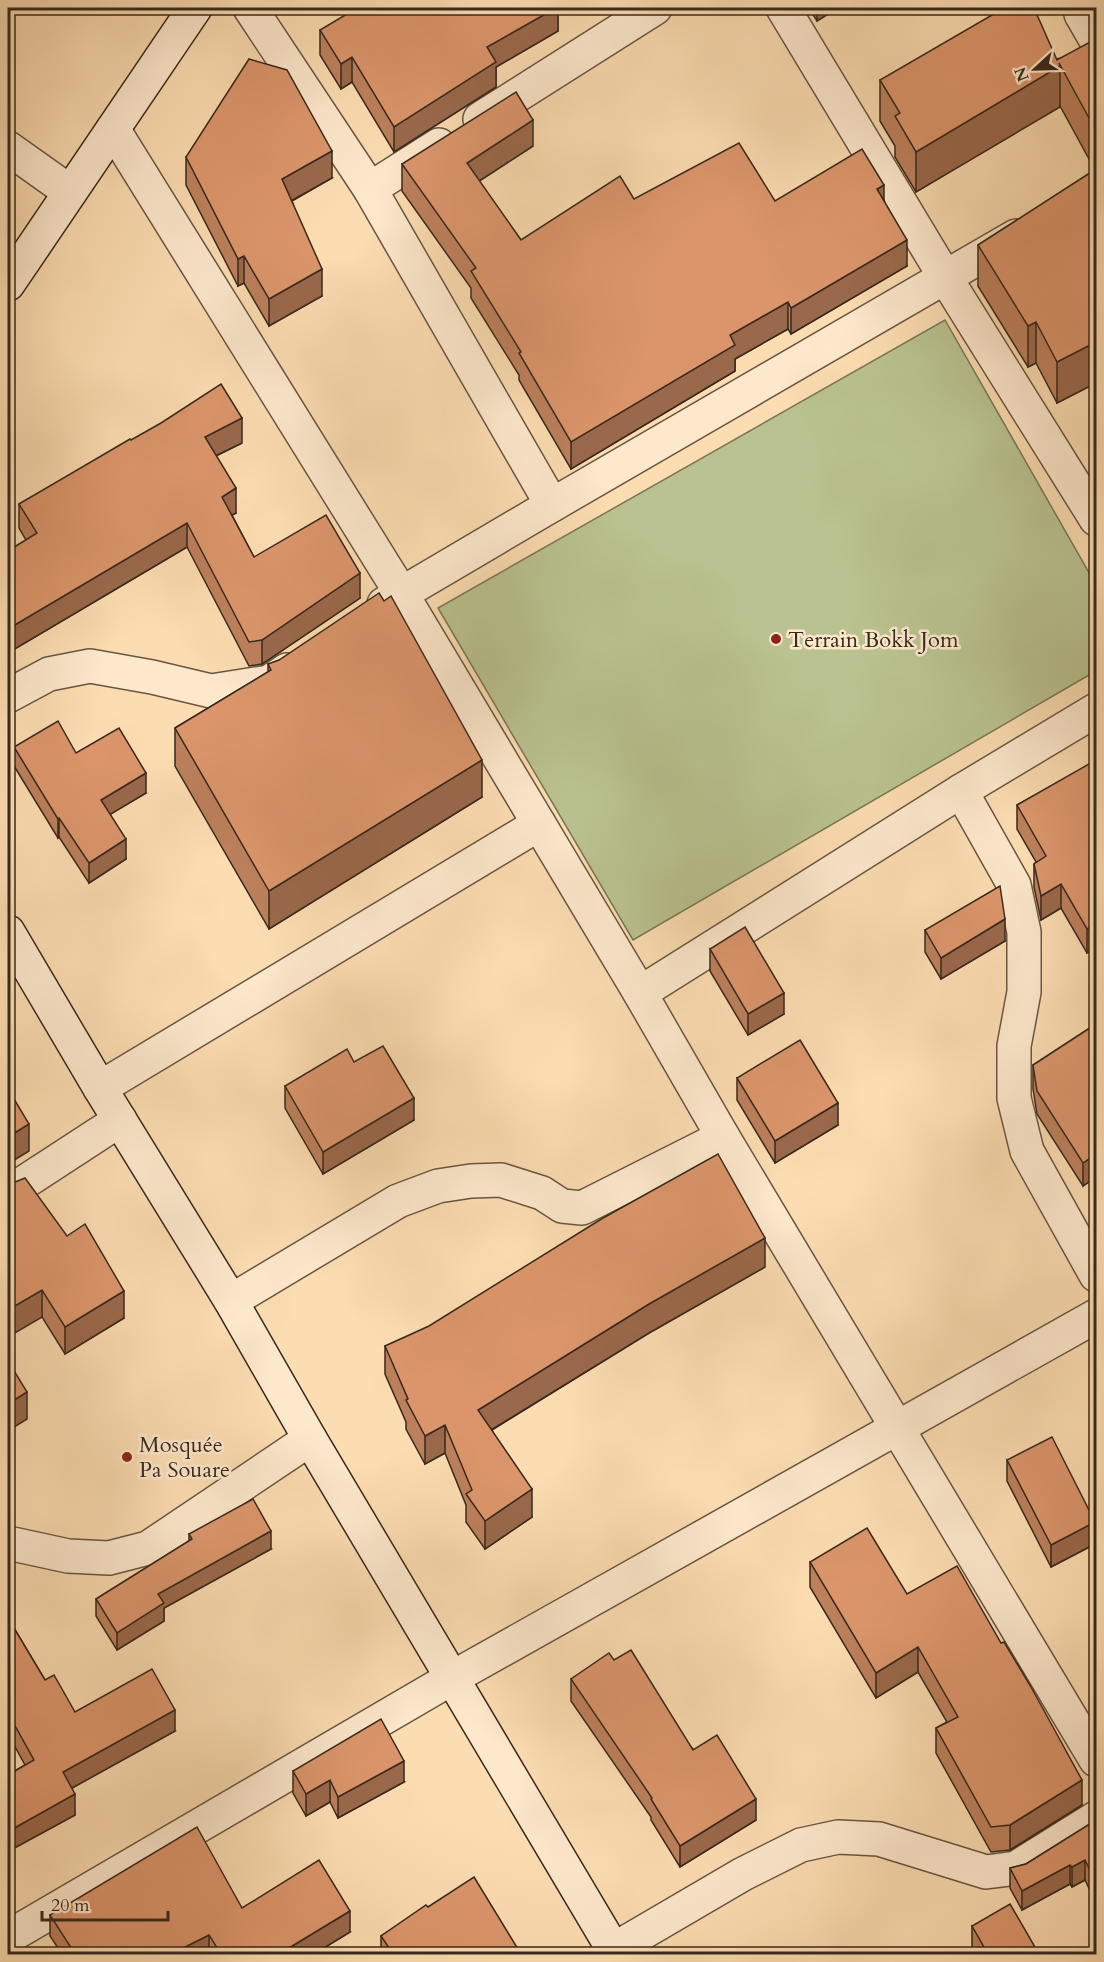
<svg xmlns="http://www.w3.org/2000/svg" width="1104" height="1962" font-family="Cardo,serif">
<style>
.green{fill:#b9c290;stroke:#787656;stroke-width:1.5}
.lines{fill:none;stroke-linecap:round;stroke-linejoin:round}
.street-casing{stroke:#685642;stroke-width:36}
.secondary-casing{stroke:#37291d;stroke-width:36}
.street{stroke:#fde8cc;stroke-width:33}
.secondary{stroke:#fde8cc;stroke-width:33}
.wall{fill:#bd805c;stroke:#37291d;stroke-width:1.5}
.shaded-wall{fill:#9a684b;stroke:#37291d;stroke-width:1.5}
.building{fill:#dc956b;stroke:#37291d;stroke-width:1.5}
.poi-dot{fill:#8f2418;stroke:#fde8cc;stroke-width:2}
.labels{text-anchor:middle;stroke-width:5;stroke-linejoin:round;paint-order:stroke}
.poi-label{font-size:22px;fill:#37291d;stroke:#fde8cc;text-anchor:start}
</style>
<rect width="100%" height="100%" fill="#fcdcb1"/>
<filter id="stains"><feTurbulence type="fractalNoise" baseFrequency=".00333" numOctaves="4"/><feColorMatrix values="0 0 0 0 .2 0 0 0 0 .09 0 0 0 0 .02 0 0 0 .5 -.17"/></filter>
<radialGradient id="worn" r=".72"><stop offset=".6" stop-color="#630" stop-opacity="0"/><stop offset="1" stop-color="#630" stop-opacity=".3"/></radialGradient>
<polygon class="green" points="945,320 1096,585 1096,671 633,940 438,608"/>
<g class="lines">
<g class="street-casing">
<g id="street">
<polyline points="250,8 370,189 552,505"/>
<polyline points="783,8 945,277 1096,519"/>
<polyline points="1080,8 1081,14 1096,40"/>
<polyline points="480,119 655,8"/>
<polyline points="113,129 401,593 640,993 723,1137 1096,1760"/>
<polyline points="8,148 70,192"/>
<polyline points="370,189 439,145"/>
<polyline points="384,604 552,505 1016,236"/>
<polyline points="8,696 49,674 90,666 152,677 211,691 269,682 287,670"/>
<polyline points="961,791 1014,885 1024,932 1024,992 1014,1046 1014,1098 1027,1151 1096,1275"/>
<polyline points="640,993 961,791 1096,710"/>
<polyline points="100,1088 539,824"/>
<polyline points="8,1193 120,1120"/>
<polyline points="231,1301 398,1201 438,1186 471,1181 501,1180 542,1193 562,1206 582,1208 723,1137"/>
<polyline points="8,1543 68,1556 109,1558 148,1548 310,1439"/>
<polyline points="10,1936 452,1678 1096,1316"/>
<polyline points="613,1950 743,1874 801,1845 838,1837 879,1839 986,1872 1016,1868 1096,1818"/>
</g>
</g>
<g class="secondary-casing">
<g id="secondary">
<polyline points="8,284 195,8"/>
<polyline points="8,932 100,1088 231,1301 310,1439 616,1954"/>
</g>
</g>
<use href="#street" class="street"/>
<use href="#secondary" class="secondary"/>
</g>
<g class="wall">
<polygon points="558,8 558,31 496,67 496,87 394,152 352,82 341,89 320,55 320,30"/>
<polygon points="809,8 838,8 817,21"/>
<polygon points="1096,54 1096,383 1057,403 1036,363 1028,367 978,286 978,245 1095,170 1060,106 916,192 895,157 895,146 880,121 880,80"/>
<polygon points="533,146 479,181 521,240 634,199 775,201 884,200 907,266 791,334 788,329 735,359 735,371 571,469 519,380 519,375 471,298 471,288 402,191 402,164"/>
<polygon points="186,157 332,178 292,201 322,296 269,326 244,283 238,286 186,185"/>
<polygon points="1096,418 1096,469 1092,462 1092,421"/>
<polygon points="131,440 242,443 216,456 236,513 232,515 254,557 360,598 262,664 249,666 187,547 8,653 8,551 26,540 19,528 19,504"/>
<polygon points="268,664 482,797 269,929 175,766 175,728 268,672"/>
<polygon points="14,747 76,753 146,793 110,814 126,859 89,883 59,837 58,838 14,766"/>
<polygon points="1096,761 1096,957 1092,950 1087,953 1061,908 1041,920 1034,887 1034,864 1036,862 1017,829 1017,805"/>
<polygon points="925,930 1005,941 941,979 925,952"/>
<polygon points="710,949 784,1014 748,1035 710,971"/>
<polygon points="1096,1024 1096,1177 1083,1186 1037,1114 1033,1089 1033,1065"/>
<polygon points="354,1062 414,1120 323,1174 285,1108 285,1086"/>
<polygon points="737,1078 838,1125 775,1163 737,1100"/>
<polygon points="8,1185 124,1318 65,1354 42,1317"/>
<polygon points="765,1267 649,1333 492,1430 532,1517 485,1549 466,1522 466,1505 445,1453 425,1464 406,1429 406,1422 385,1374 385,1346"/>
<polygon points="1007,1460 1095,1544 1051,1567 1007,1481"/>
<polygon points="189,1534 271,1549 164,1608 164,1621 117,1650 96,1616 96,1599 189,1541"/>
<polygon points="810,1562 907,1594 1082,1805 1010,1850 991,1852 936,1753 936,1728 947,1722 918,1672 876,1698 810,1587"/>
<polygon points="8,1618 45,1680 75,1712 175,1731 72,1788 75,1815 9,1851 8,1848 8,1775 25,1765 8,1734"/>
<polygon points="614,1660 756,1820 680,1867 651,1820 651,1817 571,1701 571,1679"/>
<polygon points="293,1771 404,1782 338,1818 330,1802 306,1816 293,1793"/>
<polygon points="1096,1820 1096,1903 1085,1880 1072,1887 1070,1884 1022,1910 1010,1888 1010,1868 1026,1864"/>
<polygon points="428,1907 521,1954 381,1954 381,1936"/>
<polygon points="242,1908 350,1932 314,1954 62,1954 50,1936 50,1915"/>
<polygon points="972,1926 1039,1954 976,1954 972,1947"/>
</g>
<g class="shaded-wall">
<polygon points="556,8 558,8 558,31 496,67 496,87 394,152 394,127 487,47"/>
<polygon points="817,8 838,8 817,21"/>
<polygon points="352,57 352,82 341,89 341,64"/>
<polygon points="1060,66 1060,107 916,192 916,152"/>
<polygon points="533,120 533,146 467,189 467,163"/>
<polygon points="332,151 332,178 282,206 282,179"/>
<polygon points="884,185 884,212 877,189"/>
<polygon points="907,240 907,266 791,334 791,308"/>
<polygon points="244,256 244,283 238,286 238,259"/>
<polygon points="322,269 322,296 269,326 269,299"/>
<polygon points="788,302 788,329 735,359 735,371 571,469 571,442 730,335"/>
<polygon points="1036,322 1036,363 1028,367 1028,326"/>
<polygon points="1096,342 1096,383 1057,403 1057,362"/>
<polygon points="242,418 242,443 205,461 205,437"/>
<polygon points="236,488 236,513 222,521 222,497"/>
<polygon points="187,523 187,547 8,653 8,629"/>
<polygon points="360,573 360,598 262,664 262,640"/>
<polygon points="482,760 482,797 269,929 269,891"/>
<polygon points="146,773 146,793 101,820 101,800"/>
<polygon points="59,818 59,837 58,838 58,819"/>
<polygon points="126,839 126,859 89,883 89,863"/>
<polygon points="1061,884 1061,908 1041,920 1041,896"/>
<polygon points="1005,919 1005,941 941,979 941,958"/>
<polygon points="1092,926 1092,950 1087,953 1087,929"/>
<polygon points="784,993 784,1014 748,1035 748,1014"/>
<polygon points="414,1098 414,1120 323,1174 323,1152"/>
<polygon points="838,1103 838,1125 775,1163 775,1141"/>
<polygon points="29,1124 29,1151 8,1164 8,1137"/>
<polygon points="1096,1154 1096,1177 1083,1186 1083,1163"/>
<polygon points="765,1238 765,1267 649,1333 478,1438 478,1410 649,1304"/>
<polygon points="42,1290 42,1317 8,1337 8,1310"/>
<polygon points="124,1291 124,1318 65,1354 65,1327"/>
<polygon points="27,1392 27,1419 8,1431 8,1404"/>
<polygon points="445,1425 445,1453 425,1464 425,1436"/>
<polygon points="532,1489 532,1517 485,1549 485,1521"/>
<polygon points="1095,1522 1095,1544 1051,1567 1051,1545"/>
<polygon points="271,1531 271,1549 164,1608 164,1621 117,1650 117,1633 158,1594"/>
<polygon points="918,1647 918,1672 876,1698 876,1673"/>
<polygon points="175,1710 175,1731 63,1793 63,1772"/>
<polygon points="404,1761 404,1782 338,1818 338,1797"/>
<polygon points="330,1780 330,1802 306,1816 306,1794"/>
<polygon points="1082,1780 1082,1805 1010,1850 1010,1825"/>
<polygon points="75,1794 75,1815 9,1851 9,1831"/>
<polygon points="756,1799 756,1820 680,1867 680,1846"/>
<polygon points="1085,1860 1085,1880 1072,1887 1072,1867"/>
<polygon points="1070,1865 1070,1884 1022,1910 1022,1891"/>
<polygon points="350,1911 350,1932 314,1954 279,1954"/>
<polygon points="209,1935 209,1954 171,1954"/>
</g>
<g class="building">
<polygon points="357,8 556,8 487,47 496,62 394,127 352,57 341,64 320,30"/>
<polygon points="1004,8 1034,8 1057,60 1090,42 1096,54 1096,130 1095,129 1059,63 1060,66 916,152 895,116 900,113 880,80"/>
<polygon points="249,59 287,70 332,151 282,179 322,269 269,299 244,256 238,259 186,157"/>
<polygon points="516,92 533,120 467,163 521,240 620,176 634,199 739,143 775,201 862,149 884,185 877,189 907,240 791,308 788,302 730,335 735,345 571,442 519,353 521,352 471,271 476,268 402,164"/>
<polygon points="1096,169 1096,342 1057,362 1036,322 1028,326 978,245"/>
<polygon points="221,384 242,418 205,437 236,488 222,497 254,557 326,515 360,573 262,640 249,642 187,523 8,629 8,551 37,533 19,504 130,439 131,440 161,423"/>
<polygon points="1096,418 1096,428 1092,421"/>
<polygon points="379,593 384,601 391,596 482,760 269,891 175,728 271,670 268,664 279,660"/>
<polygon points="58,721 76,753 119,728 146,773 101,800 126,839 89,863 59,818 58,819 14,747"/>
<polygon points="1096,760 1096,934 1092,926 1087,929 1061,884 1041,896 1034,864 1046,856 1017,805"/>
<polygon points="1000,886 1005,919 941,958 925,930"/>
<polygon points="745,927 784,993 748,1014 710,949"/>
<polygon points="1096,1024 1096,1154 1083,1163 1037,1091 1033,1065"/>
<polygon points="800,1040 838,1103 775,1141 737,1078"/>
<polygon points="383,1046 414,1098 323,1152 285,1086 347,1049 354,1062"/>
<polygon points="8,1089 29,1124 8,1137"/>
<polygon points="718,1154 765,1238 649,1304 478,1410 532,1489 485,1521 466,1494 472,1490 445,1425 425,1436 406,1400 408,1399 385,1346 429,1326 603,1218"/>
<polygon points="25,1178 67,1236 85,1224 124,1291 65,1327 42,1290 8,1310 8,1185"/>
<polygon points="8,1361 27,1392 8,1404"/>
<polygon points="1052,1437 1095,1522 1051,1545 1007,1460"/>
<polygon points="253,1499 271,1531 158,1594 164,1603 117,1633 96,1599 192,1539 189,1534"/>
<polygon points="867,1528 907,1594 957,1566 1001,1643 1004,1642 1031,1687 1082,1780 1010,1825 991,1827 936,1728 958,1717 918,1647 876,1673 810,1562"/>
<polygon points="8,1618 45,1680 54,1675 75,1712 152,1669 175,1710 63,1772 75,1794 9,1831 8,1827 8,1775 34,1760 8,1713"/>
<polygon points="631,1650 693,1750 717,1735 756,1799 680,1846 651,1799 652,1798 571,1679 609,1653 614,1660"/>
<polygon points="381,1719 404,1761 338,1797 330,1780 306,1794 293,1771"/>
<polygon points="1096,1820 1096,1883 1085,1860 1072,1867 1070,1865 1022,1891 1010,1868 1026,1864"/>
<polygon points="197,1827 242,1908 319,1860 350,1911 279,1954 221,1954 209,1935 171,1954 75,1954 50,1915"/>
<polygon points="474,1877 521,1954 393,1954 381,1936 426,1905 428,1907"/>
<polygon points="1010,1904 1039,1954 988,1954 972,1926"/>
</g>
<g class="poi-dot">
<circle cx="776" cy="639" r="6"/>
<circle cx="127" cy="1457" r="6"/>
</g>
<g class="labels">
<g class="poi-label">
<text x="788" y="647">Terrain Bokk Jom</text>
<text x="139" y="1452">Mosquée<tspan x="139" dy="25">Pa Souare</tspan></text>
</g>
</g>
<rect width="1104" height="1962" fill="none" stroke="#fcdcb1" stroke-width="30"/>
<rect x="9" y="9" width="1086" height="1944" fill="none" stroke="#37291d" stroke-width="3"/>
<rect x="15" y="15" width="1074" height="1932" fill="none" stroke="#37291d" stroke-width="1.5"/>
<g transform="translate(1035 69) rotate(248)" stroke="#fde8cc" stroke-width="4.5" paint-order="stroke">
<path d="M0-4.5L10 22L0 15L-10 22Z" fill="#37291d"/>
<text y="-9" font-size="16" font-weight="bold" text-anchor="middle" fill="#37291d">N</text>
</g>
<path d="M42 1911v9h126v-9" fill="none" stroke="#37291d" stroke-width="3"/>
<text x="51" y="1911" font-size="18" fill="#37291d" stroke="#fde8cc" stroke-width="4.5" paint-order="stroke">20 m</text>
<rect width="100%" height="100%" filter="url(#stains)"/>
<rect width="100%" height="100%" fill="url(#worn)"/>
</svg>
